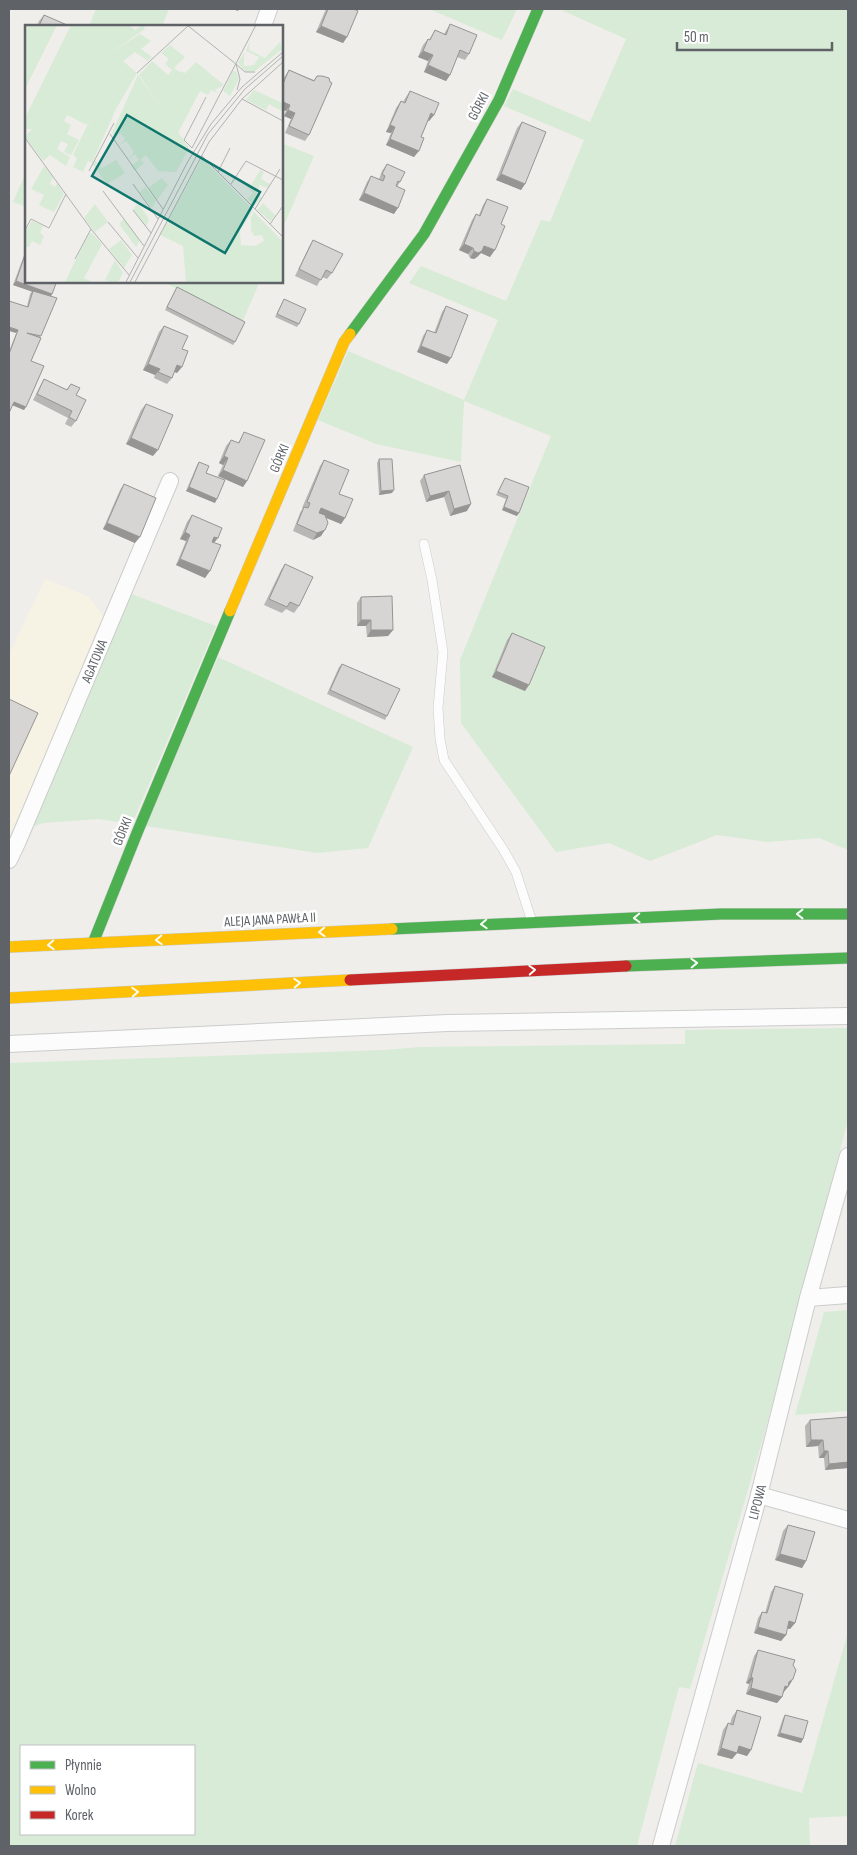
<svg xmlns="http://www.w3.org/2000/svg" width="857" height="1855" font-family="'Sofia Sans Condensed',sans-serif">
<style>
.commercial{fill:#f7f3e4}
.green{fill:#d8ebd6;fill-rule:evenodd}
.lines{fill:none;stroke-linecap:round;stroke-linejoin:round}
.lane-casing{stroke:#cbcccc;stroke-width:10}
.street-casing{stroke:#cbcccc;stroke-width:18}
.fast-casing{stroke:#cacacb;stroke-width:12}
.slow-casing{stroke:#cacacb;stroke-width:12}
.jam-casing{stroke:#cacacb;stroke-width:12}
.lane{stroke:#fdfcfc;stroke-width:9}
.street{stroke:#fdfcfc;stroke-width:16}
.fast{stroke:#4caf50;stroke-width:11}
.slow{stroke:#ffc107;stroke-width:11}
.jam{stroke:#c62828;stroke-width:11}
.wall{fill:#b8b7b5}
.shaded-wall{fill:#969594}
.building{fill:#d6d5d3;stroke:#969594}
.oneway{stroke:#f6fbf6}
.labels{text-anchor:middle;stroke-width:5;stroke-linejoin:round;paint-order:stroke}
.street-label{font-size:14px;fill:#5f6368;stroke:#fff}
.inset-road{fill:none;stroke:#b1b2b2;stroke-width:1}
.view{fill:#0f766e;fill-opacity:0.15;stroke:#0f766e;stroke-width:2.5}
.inset-edge{fill:none;stroke:#5f6368;stroke-width:2.5}
</style>
<rect width="100%" height="100%" fill="#efeeea"/>
<polygon class="commercial" points="45,579 89,597 106,620 16,830 9,832 9,655"/>
<g class="green">
<polygon points="96,9 169,9 162,26 89,26"/>
<polygon points="429,9 517,9 502,40"/>
<polygon points="559,9 848,9 848,850 819,838 767,842 717,835 650,861 609,843 556,852 461,723 460,660 551,436 464,401 461,462 376,444 318,420 348,351 464,400 498,320 409,283 421,266 506,301 541,220 550,222 584,140 504,106 513,89 590,122 626,39"/>
<polygon points="281,143 314,156 281,232"/>
<polygon points="26,172 26,207 13,202"/>
<polygon points="162,281 260,281 242,323"/>
<polygon points="129,593 216,626 132,824 98,819 43,823 32,827"/>
<polygon points="218,657 413,747 368,848 317,853 146,826"/>
<path d="M 848,1028 L 848,1120 L 766,1428 L 690,1689 L 679,1687 L 637,1846 L 9,1846 L 9,1063 L 384,1050 L 420,1047 L 685,1044 L 685,1030 ZM 21,1746 L 194,1746 L 194,1834 L 21,1834 Z"/>
<polygon points="848,1310 848,1411 795,1415 824,1312"/>
<polygon points="848,1632 848,1816 809,1818 810,1846 675,1846 698,1763 802,1793"/>
</g>
<g class="lines">
<g class="lane-casing">
<polyline id="lane" points="424,544 432,580 443,652 438,708 440,739 444,760 503,849 516,872 532,922"/>
</g>
<g class="street-casing">
<g id="street">
<polyline points="263,26 269,9"/>
<polyline points="9,860 18,841 170,481"/>
<polyline points="9,1044 447,1023 848,1016"/>
<polyline points="808,1298 848,1295"/>
<polyline points="759,1495 848,1520"/>
<polyline points="661,1846 759,1495 808,1298 848,1156"/>
</g>
</g>
<g class="fast-casing">
<g id="fast">
<polyline points="350,334 424,234 499,100 538,9"/>
<polyline points="392,929 721,914 848,914"/>
<polyline points="93,943 137,833 230,611"/>
<polyline points="626,966 848,958"/>
</g>
</g>
<g class="slow-casing">
<g id="slow">
<polyline points="230,611 344,342 350,334"/>
<polyline points="9,947 392,929"/>
<polyline points="9,998 350,980"/>
</g>
</g>
<g class="jam-casing">
<polyline id="jam" points="350,980 626,966"/>
</g>
<use href="#lane" class="lane"/>
<use href="#street" class="street"/>
<use href="#fast" class="fast"/>
<use href="#slow" class="slow"/>
<use href="#jam" class="jam"/>
</g>
<g class="wall">
<polygon points="326,9 358,9 347,37 343,43 316,32"/>
<polygon points="44,15 66,26 37,26 39,21"/>
<polygon points="450,24 469,54 465,60 457,57 450,75 446,81 424,72 428,61 418,57 423,45 428,39 429,40 435,30 444,34"/>
<polygon points="289,70 314,80 317,76 309,135 305,141 285,133 291,119 284,116 286,111 281,109 281,84 285,76"/>
<polygon points="410,91 434,115 429,121 428,120 421,137 414,157 386,145 391,133 386,132 396,108 401,101 403,102 406,97"/>
<polygon points="522,122 525,184 521,190 496,180 517,128"/>
<polygon points="387,164 400,182 397,187 394,214 359,200 367,182 371,176 379,179 382,171"/>
<polygon points="487,199 501,224 490,257 481,253 477,257 474,259 470,258 468,254 459,250 472,220 476,214 479,215 483,205"/>
<polygon points="313,240 332,273 327,279 322,277 317,286 295,276 309,247"/>
<polygon points="26,250 26,281 52,294 51,296 40,338 31,361 24,410 12,405 9,413 9,351 27,306 30,294 32,291 13,285"/>
<polygon points="177,287 235,342 233,345 165,310"/>
<polygon points="284,299 299,324 297,327 275,317"/>
<polygon points="446,306 447,364 417,352 423,336 427,330 434,333 442,312"/>
<polygon points="164,326 182,349 177,373 174,372 172,378 167,384 154,378 155,375 143,370 159,332"/>
<polygon points="44,379 66,390 71,384 76,421 71,427 65,424 68,418 33,400 40,386"/>
<polygon points="146,404 153,456 126,444 141,410"/>
<polygon points="244,432 247,481 243,487 218,476 223,465 219,463 226,446 231,440 238,443"/>
<polygon points="379,459 392,493 379,495 377,463"/>
<polygon points="324,460 339,494 345,518 341,524 326,518 321,536 313,540 293,531 300,513 303,508 302,508 320,466"/>
<polygon points="199,462 206,473 215,503 186,491 197,465"/>
<polygon points="460,465 467,511 450,516 444,497 426,502 420,481 424,475"/>
<polygon points="505,478 517,516 502,510 506,499 496,495"/>
<polygon points="124,484 135,543 103,529 120,490"/>
<polygon points="192,515 214,543 205,578 176,565 186,541 180,539 187,522"/>
<polygon points="285,564 299,606 294,613 286,609 282,613 264,605 281,570"/>
<polygon points="361,597 393,630 388,636 367,637 366,626 357,626 357,603"/>
<polygon points="512,633 525,691 492,677 507,640"/>
<polygon points="342,664 387,716 385,720 327,694 339,667"/>
<polygon points="848,1417 848,1468 825,1470 824,1458 819,1458 818,1446 806,1447 805,1426 810,1420"/>
<polygon points="788,1525 806,1561 802,1568 775,1560 783,1531"/>
<polygon points="775,1586 795,1623 790,1629 787,1628 786,1635 781,1641 754,1633 758,1618 762,1612 765,1613 771,1592"/>
<polygon points="758,1650 793,1665 793,1679 783,1693 782,1697 777,1703 746,1694 749,1684 746,1683 754,1656"/>
<polygon points="737,1710 751,1750 747,1756 737,1753 732,1759 717,1755 723,1730 728,1723 730,1724 732,1717"/>
<polygon points="785,1715 803,1739 801,1743 777,1736 783,1718"/>
</g>
<g class="shaded-wall">
<polygon points="232,9 239,9 238,11"/>
<polygon points="321,26 347,37 343,43 316,32"/>
<polygon points="423,51 433,55 428,61 418,57"/>
<polygon points="428,65 450,75 446,81 424,72"/>
<polygon points="281,101 290,105 286,111 281,109"/>
<polygon points="288,110 295,113 291,119 284,116"/>
<polygon points="431,113 434,115 429,121 426,120"/>
<polygon points="390,125 395,127 391,133 386,132"/>
<polygon points="390,139 419,151 414,157 386,145"/>
<polygon points="501,174 525,184 521,190 496,180"/>
<polygon points="364,193 398,208 394,214 359,200"/>
<polygon points="464,244 473,248 468,254 459,250"/>
<polygon points="484,246 495,250 490,257 481,253 477,257 474,259 470,258 474,251"/>
<polygon points="16,281 52,294 50,298 13,285"/>
<polygon points="9,327 18,330 16,333 9,331"/>
<polygon points="421,346 451,358 447,364 417,352"/>
<polygon points="148,364 160,369 155,375 143,370"/>
<polygon points="177,365 182,367 177,373 173,371"/>
<polygon points="14,402 26,407 24,410 12,405"/>
<polygon points="131,438 158,450 153,456 126,444"/>
<polygon points="224,456 228,458 223,465 219,463"/>
<polygon points="223,470 247,481 243,487 218,476"/>
<polygon points="189,487 217,499 215,503 186,491"/>
<polygon points="394,490 392,493 379,495 381,491"/>
<polygon points="449,491 444,497 426,502 430,496"/>
<polygon points="471,504 467,511 450,516 454,509"/>
<polygon points="504,507 519,513 517,516 502,510"/>
<polygon points="321,508 345,518 341,524 317,514"/>
<polygon points="107,523 140,537 135,543 103,529"/>
<polygon points="325,530 321,536 313,540 317,533"/>
<polygon points="185,532 190,535 186,541 180,539"/>
<polygon points="214,537 218,538 213,544 210,543"/>
<polygon points="180,559 210,571 205,578 176,565"/>
<polygon points="361,620 371,620 366,626 357,626"/>
<polygon points="371,630 393,630 388,636 367,637"/>
<polygon points="496,671 529,685 525,691 492,677"/>
<polygon points="811,1440 823,1440 818,1446 806,1447"/>
<polygon points="824,1451 828,1451 824,1458 819,1458"/>
<polygon points="848,1462 848,1468 825,1470 829,1464"/>
<polygon points="780,1554 806,1561 802,1568 775,1560"/>
<polygon points="789,1621 795,1623 790,1629 785,1628"/>
<polygon points="758,1627 786,1635 781,1641 754,1633"/>
<polygon points="751,1677 753,1678 749,1684 746,1683"/>
<polygon points="793,1679 789,1686 787,1687 788,1687 783,1693 781,1693 789,1682"/>
<polygon points="751,1688 782,1697 777,1703 746,1694"/>
<polygon points="780,1733 803,1739 801,1743 777,1736"/>
<polygon points="739,1746 751,1750 747,1756 737,1753 732,1759 717,1755 721,1748"/>
</g>
<g class="building">
<polygon points="328,9 354,9 358,11 347,37 321,26"/>
<polygon points="44,15 67,25 66,26 39,26"/>
<polygon points="450,24 477,35 469,54 460,50 450,75 428,65 433,55 423,51 428,39 430,40 435,30 446,35"/>
<polygon points="289,70 314,81 317,76 322,76 329,78 330,82 332,83 309,135 289,126 295,113 288,110 290,105 281,101 281,88"/>
<polygon points="410,91 439,103 434,115 431,113 421,137 424,138 419,151 390,139 395,127 390,125 401,101 405,103"/>
<polygon points="522,122 546,132 525,184 501,174"/>
<polygon points="387,164 405,172 400,182 398,181 396,186 405,190 398,208 364,193 371,176 383,181 385,176 382,174"/>
<polygon points="487,199 508,207 501,224 505,226 495,250 484,246 482,251 478,253 474,251 473,248 464,244 476,214 480,216"/>
<polygon points="313,240 343,254 332,273 326,270 321,280 299,269"/>
<polygon points="26,252 26,281 57,281 52,294 16,281"/>
<polygon points="177,287 245,322 235,342 167,307"/>
<polygon points="33,291 57,298 41,336 27,333 41,338 31,361 44,366 26,407 14,402 9,413 9,354 18,330 9,327 9,301 28,307"/>
<polygon points="284,299 306,309 299,324 277,314"/>
<polygon points="446,306 468,315 451,358 421,346 427,330 436,333"/>
<polygon points="164,326 188,336 182,349 188,351 182,367 177,365 172,378 158,372 160,369 148,364"/>
<polygon points="44,379 67,390 71,384 80,388 76,395 86,400 76,421 69,417 72,411 37,394"/>
<polygon points="146,404 173,415 158,450 131,438"/>
<polygon points="244,432 265,440 247,481 223,470 228,458 224,456 231,440 239,443"/>
<polygon points="379,459 392,459 394,490 381,491"/>
<polygon points="324,460 349,470 339,494 353,499 345,518 321,508 319,513 325,515 328,523 325,530 317,533 297,524 304,507 308,508 310,503 307,502"/>
<polygon points="199,462 209,466 206,473 225,480 217,499 189,487"/>
<polygon points="460,465 471,504 454,509 449,491 430,496 424,475"/>
<polygon points="505,478 529,487 519,513 504,507 508,496 498,492"/>
<polygon points="124,484 156,498 140,537 107,523"/>
<polygon points="192,515 222,528 218,538 214,537 212,542 221,545 210,571 180,559 190,535 185,532"/>
<polygon points="285,564 313,577 299,606 290,602 287,607 269,599"/>
<polygon points="392,596 393,630 371,630 371,620 361,620 361,597"/>
<polygon points="512,633 545,647 529,685 496,671"/>
<polygon points="342,664 400,689 387,716 330,690"/>
<polygon points="9,699 38,713 9,776"/>
<polygon points="848,1417 848,1462 829,1464 828,1451 824,1451 823,1440 811,1440 810,1420"/>
<polygon points="788,1525 815,1532 806,1561 780,1554"/>
<polygon points="775,1586 803,1594 795,1623 789,1621 786,1635 758,1627 762,1612 767,1613"/>
<polygon points="758,1650 795,1660 793,1665 796,1670 793,1679 789,1682 788,1687 785,1686 782,1697 751,1688 753,1678 751,1677"/>
<polygon points="737,1710 761,1717 751,1750 739,1746 737,1753 721,1748 728,1723 733,1725"/>
<polygon points="785,1715 808,1721 803,1739 780,1733"/>
</g>
<defs><path id="oneway-chevron" d="M-2-3.5L2.5 0L-2 3.5" fill="none" stroke-width="1.6" stroke-linecap="round" stroke-linejoin="round" transform="scale(1.25)"/></defs>
<g class="oneway">
<use href="#oneway-chevron" transform="translate(800 914) rotate(180)"/>
<use href="#oneway-chevron" transform="translate(637 918) rotate(178)"/>
<use href="#oneway-chevron" transform="translate(484 924) rotate(177)"/>
<use href="#oneway-chevron" transform="translate(322 932) rotate(177)"/>
<use href="#oneway-chevron" transform="translate(159 940) rotate(177)"/>
<use href="#oneway-chevron" transform="translate(51 945) rotate(177)"/>
<use href="#oneway-chevron" transform="translate(694 963) rotate(-2)"/>
<use href="#oneway-chevron" transform="translate(532 970) rotate(-3)"/>
<use href="#oneway-chevron" transform="translate(297 983) rotate(-3)"/>
<use href="#oneway-chevron" transform="translate(135 992) rotate(-3)"/>
</g>
<g class="labels">
<g class="street-label">
<text transform="translate(478 106) rotate(-62)" y="5">GÓRKI</text>
<text transform="translate(279 458) rotate(-67)" y="5">GÓRKI</text>
<text transform="translate(94 661) rotate(-67)" y="5">AGATOWA</text>
<text transform="translate(122 831) rotate(-68)" y="5">GÓRKI</text>
<text transform="translate(270 919) rotate(-3)" y="5">ALEJA JANA PAWŁA II</text>
<text transform="translate(757 1502) rotate(-75)" y="5">LIPOWA</text>
</g>
</g>
<g transform="translate(25 25)">
<rect width="258" height="258" fill="#efeeea"/>
<path d="M 0,0 L 32,0 L 0,64 ZM 46,0 L 104,0 L 110,5 L 118,0 L 120,4 L 85,28 L 115,9 L 126,16 L 116,24 L 127,32 L 123,36 L 110,27 L 98,36 L 112,48 L 91,84 L 67,138 L 63,136 L 58,147 L 48,142 L 52,133 L 48,130 L 66,93 L 62,100 L 42,90 L 39,96 L 46,100 L 42,109 L 54,115 L 46,130 L 39,127 L 43,119 L 36,116 L 32,124 L 45,132 L 41,141 L 25,130 L 18,136 L 0,112 L 7,104 L 0,104 L 0,93 ZM 225,15 L 224,25 L 240,33 L 255,17 L 257,24 L 230,46 L 221,47 L 213,38 L 219,28 L 219,41 L 229,40 L 234,32 L 221,26 ZM 145,20 L 160,32 L 149,43 L 153,46 L 160,48 L 171,37 L 199,60 L 190,65 L 193,68 L 186,65 L 183,70 L 175,66 L 153,108 L 114,50 L 127,36 L 143,50 L 147,45 L 140,39 L 144,34 L 136,28 ZM 208,46 L 211,46 L 214,54 L 205,71 L 198,66 ZM 113,50 L 164,123 L 151,147 L 133,146 L 121,130 L 115,135 L 119,138 L 110,146 L 106,141 L 114,135 L 110,129 L 104,134 L 109,127 L 105,121 L 101,116 L 95,120 L 100,114 L 95,108 L 90,112 L 87,108 ZM 229,65 L 257,78 L 257,86 L 244,79 L 241,85 L 221,75 ZM 177,133 L 228,185 L 215,206 L 216,220 L 230,221 L 239,216 L 237,210 L 229,211 L 226,205 L 226,192 L 229,187 L 257,216 L 257,257 L 161,257 L 158,221 L 135,210 ZM 70,135 L 77,143 L 91,135 L 100,148 L 82,159 L 68,140 ZM 19,141 L 28,152 L 25,159 L 30,162 L 32,158 L 39,169 L 29,187 L 14,180 L 19,170 L 6,164 ZM 235,145 L 239,147 L 236,154 L 245,159 L 242,163 L 235,160 L 231,169 L 238,173 L 229,181 L 222,174 L 228,168 L 213,153 L 226,160 ZM 137,153 L 143,160 L 132,175 L 123,163 ZM 120,162 L 131,176 L 127,183 L 115,167 ZM 113,178 L 124,194 L 121,202 L 108,184 ZM 238,178 L 251,191 L 245,196 L 232,185 ZM 70,179 L 83,197 L 70,207 L 59,193 ZM 99,194 L 115,215 L 111,222 L 94,199 ZM 7,196 L 18,201 L 15,208 L 19,211 L 15,220 L 7,216 L 4,222 L 0,222 L 0,207 ZM 67,208 L 77,219 L 59,253 L 67,257 L 40,257 L 63,209 ZM 96,215 L 107,230 L 99,243 L 84,224 ZM 90,235 L 98,248 L 93,257 L 85,257 L 80,255 Z" fill="#d8ebd6"/>
<path class="inset-road" d="M 162,0 L 211,39M 211,39 L 220,47 L 230,47M 211,39 L 215,54 L 212,65M 112,48 L 163,1M 181,72 L 159,115 L 167,123 L 231,0M 217,74 L 258,96M 85,109 L 138,184M 0,113 L 66,204 L 104,250M 176,130 L 258,212M 64,146 L 89,98M 193,147 L 205,123M 108,159 L 133,194M 206,159 L 221,136 L 258,155M 78,166 L 119,221M 230,184 L 255,144M 108,185 L 126,208M 83,197 L 113,233M 245,199 L 258,181M 0,205 L 6,194 L 24,203 L 41,169M 50,234 L 66,204M 101,257 L 162,138 L 186,99 L 217,62 L 258,27M 105,257 L 183,109 L 220,64 L 258,31M 110,257 L 184,117 L 217,74 L 258,37"/>
<path class="view" d="M 102,90 L 235,167 L 200,228 L 67,151 Z"/>
<rect width="258" height="258" class="inset-edge"/>
</g>
<rect width="857" height="1855" fill="none" stroke="#5f6368" stroke-width="20"/>
<rect x="20" y="1745" width="175" height="90" fill="#ffffff" stroke="#bfc1c3"/>
<rect x="30" y="1761" width="25" height="8" fill="#4caf50" stroke="#bfc1c3"/>
<text x="65" y="1770" font-size="15" fill="#5f6368">Płynnie</text>
<rect x="30" y="1786" width="25" height="8" fill="#ffc107" stroke="#bfc1c3"/>
<text x="65" y="1795" font-size="15" fill="#5f6368">Wolno</text>
<rect x="30" y="1811" width="25" height="8" fill="#c62828" stroke="#bfc1c3"/>
<text x="65" y="1820" font-size="15" fill="#5f6368">Korek</text>
<path d="M677 42v8h155v-8" fill="none" stroke="#5f6368" stroke-width="2.5"/>
<text x="684" y="42" font-size="15" fill="#5f6368" stroke="#ffffff" stroke-width="4" paint-order="stroke">50 m</text>
</svg>
